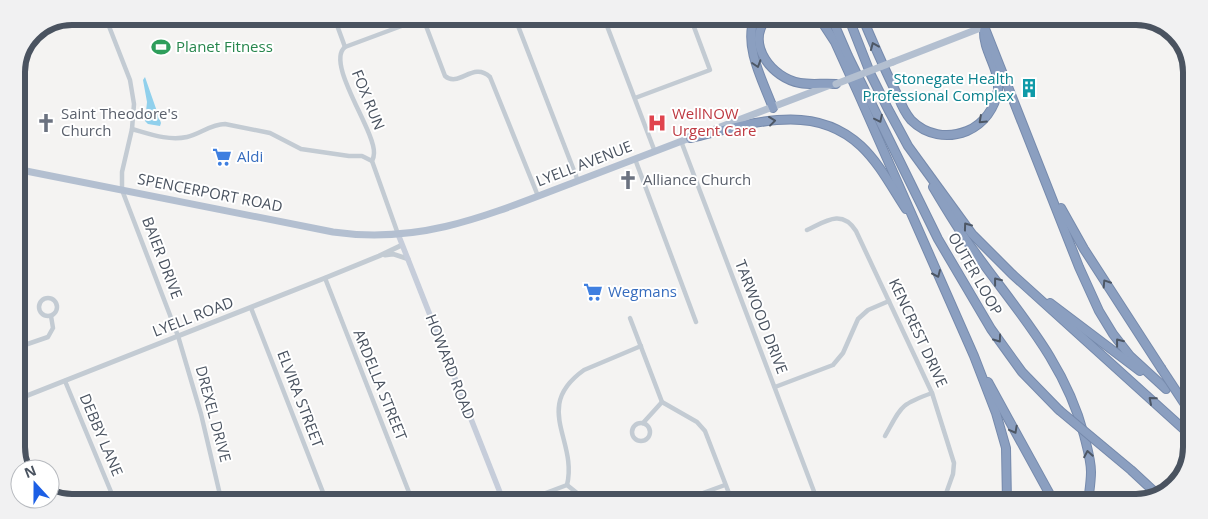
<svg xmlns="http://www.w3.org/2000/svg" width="1208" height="519" font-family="'Open Sans',sans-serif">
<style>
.water{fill:#90d0ec}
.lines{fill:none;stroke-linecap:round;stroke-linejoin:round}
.motorway-casing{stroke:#768aac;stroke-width:10}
.minor{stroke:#c3cbd3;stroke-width:4.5}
.tertiary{stroke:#c3cbd3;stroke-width:5}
.secondary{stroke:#c6cdda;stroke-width:5.5}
.primary{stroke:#b3bfd0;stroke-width:7}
.motorway{stroke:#8b9fc0;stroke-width:8}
.motorway-bridge-casing{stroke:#768aac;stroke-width:10;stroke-linecap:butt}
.primary-bridge{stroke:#b3bfd0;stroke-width:7}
.motorway-bridge{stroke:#8b9fc0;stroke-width:8}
.oneway{stroke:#4d5765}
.labels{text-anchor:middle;stroke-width:4;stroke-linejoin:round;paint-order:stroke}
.leisure-label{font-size:15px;fill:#27864d;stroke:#fff;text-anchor:start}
.culture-label{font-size:15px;fill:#0d838f;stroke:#fff;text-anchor:end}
.street-label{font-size:15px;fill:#4a5360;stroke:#fff}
.worship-label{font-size:15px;fill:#5b616d;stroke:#fff;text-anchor:start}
.health-label{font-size:15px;fill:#be3a42;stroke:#fff;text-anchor:start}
.shop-label{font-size:15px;fill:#366cbe;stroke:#fff;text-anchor:start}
.rim{fill:none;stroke:#4a5360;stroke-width:6}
</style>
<rect width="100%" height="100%" fill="#f4f3f2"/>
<polygon class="water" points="145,77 161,123 160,126 148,124 145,121 147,102 143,80"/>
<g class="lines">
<g class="motorway-casing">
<g id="motorway">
<path d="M 754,19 C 744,48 763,81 773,108"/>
<path d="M 766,19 C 746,45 772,78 800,83 C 811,85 824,83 836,84"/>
<polyline points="820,19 835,42 859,95 974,356 996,413 1006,448 1007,502"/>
<polyline points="832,19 848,56 938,239 991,329 1022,372 1059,410"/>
<polyline points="849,19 871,75 888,109 908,146 972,234 1012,274 1188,433"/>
<path d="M 863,19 C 874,45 885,71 898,96 C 901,104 905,113 911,120 C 926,135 947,139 967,131 C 984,124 995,108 998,90 C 1000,69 983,51 984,31"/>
<polyline points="984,26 1079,267 1099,311 1113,334 1130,356 1166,389"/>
<path d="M 690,138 C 748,125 812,100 861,146 C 880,164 892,188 906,209"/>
<path d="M 933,187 C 946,209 959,231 974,251 C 1017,311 1065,362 1084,435 C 1087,447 1091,460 1091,472 C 1091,482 1089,493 1088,503"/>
<polyline points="1061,208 1084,249 1161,368"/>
<polyline points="1050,303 1140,371"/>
<polyline points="988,382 1054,502"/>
</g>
</g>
<g class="minor">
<polyline points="105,16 130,80 134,104 132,129 122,172 122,190 178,336 201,414 221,499"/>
<polyline points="334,17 345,47"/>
<path d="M 423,18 L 445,76 C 459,88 473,61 490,77 L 538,196"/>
<polyline points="515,18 578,181"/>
<polyline points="604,18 655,152"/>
<polyline points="635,98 710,70 691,19"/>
<path d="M 132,129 C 150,134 168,141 187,137 C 200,134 211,124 225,124 L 270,133 L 301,149 L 349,156 L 362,156 L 372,161"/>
<polyline points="681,141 818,502"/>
<polyline points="635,159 696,322"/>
<path d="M 807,230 C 826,221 842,209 856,231 L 932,393 L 954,463 L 953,474 L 943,502"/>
<path d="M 398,234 L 372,161 C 373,159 374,155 374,153 C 375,130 325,63 345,47 L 423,18"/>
<polyline points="325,278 412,500"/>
<circle cx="48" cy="307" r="9"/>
<polyline points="251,308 326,500"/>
<polyline points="630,318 662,402 697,422 705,431 732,501"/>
<polyline points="16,348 48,337 53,328 51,316"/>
<polyline points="65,381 114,499"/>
<polyline points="775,387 833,365 843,353 858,319 868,310 889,301"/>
<circle cx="641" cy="432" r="9"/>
<polyline points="643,423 662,402"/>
<path d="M 885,436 C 902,406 899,405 932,393"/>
<path d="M 567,485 C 578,440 532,407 584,370 L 641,346"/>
<polyline points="527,500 567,485 587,501"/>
<polyline points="681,501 725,485"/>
</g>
<g class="tertiary">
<polyline points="385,255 393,254 408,259"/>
<polyline points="16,400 325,278 379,256 402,245"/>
</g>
<polyline class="secondary" points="398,234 503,500"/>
<g class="primary">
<polyline points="893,62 1001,20"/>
<polyline points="715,129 833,84"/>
<path d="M 16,169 L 333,232 C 415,244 479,219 554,190 C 601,172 648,154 695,136"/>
</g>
<use href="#motorway" class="motorway"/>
<g class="motorway-bridge-casing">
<g id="motorway-bridge">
<polyline points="1161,368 1188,409"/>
<polyline points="1059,410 1131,470 1159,496"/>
</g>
</g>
<polyline class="primary-bridge" points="836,84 893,62"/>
<use href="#motorway-bridge" class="motorway-bridge"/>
</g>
<defs><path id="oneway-chevron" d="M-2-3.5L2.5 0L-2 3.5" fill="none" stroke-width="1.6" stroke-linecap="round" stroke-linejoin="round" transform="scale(1.25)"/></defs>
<g class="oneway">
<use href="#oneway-chevron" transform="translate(874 46) rotate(-113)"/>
<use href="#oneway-chevron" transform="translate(757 64) rotate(72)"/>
<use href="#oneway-chevron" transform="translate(879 119) rotate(64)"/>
<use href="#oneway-chevron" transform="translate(982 120) rotate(137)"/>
<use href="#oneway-chevron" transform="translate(772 121) rotate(-7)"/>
<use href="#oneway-chevron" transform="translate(967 226) rotate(-126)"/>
<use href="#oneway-chevron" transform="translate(937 274) rotate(66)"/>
<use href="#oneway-chevron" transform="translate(997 281) rotate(-128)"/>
<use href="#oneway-chevron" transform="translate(1106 283) rotate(-123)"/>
<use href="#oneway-chevron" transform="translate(998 339) rotate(54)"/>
<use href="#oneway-chevron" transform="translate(1119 342) rotate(-128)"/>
<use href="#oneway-chevron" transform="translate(1152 400) rotate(-139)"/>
<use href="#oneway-chevron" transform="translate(1014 430) rotate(62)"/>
<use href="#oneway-chevron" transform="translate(1088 454) rotate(-100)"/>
</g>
<defs>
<g id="stadium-bare" transform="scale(1.5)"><path d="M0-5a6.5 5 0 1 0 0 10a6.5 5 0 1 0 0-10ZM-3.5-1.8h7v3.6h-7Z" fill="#2e9e5b" stroke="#fff" stroke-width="2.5" paint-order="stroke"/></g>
<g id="building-bare" transform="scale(1.5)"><path d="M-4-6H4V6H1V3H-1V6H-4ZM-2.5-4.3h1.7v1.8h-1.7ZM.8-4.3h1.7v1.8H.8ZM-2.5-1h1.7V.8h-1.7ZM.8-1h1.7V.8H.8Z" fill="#0f9aa8" stroke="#fff" stroke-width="2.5" paint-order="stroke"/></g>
<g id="church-bare" transform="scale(1.5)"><path d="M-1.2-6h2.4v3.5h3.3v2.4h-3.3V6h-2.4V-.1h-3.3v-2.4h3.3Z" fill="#6b7280" stroke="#fff" stroke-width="2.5" paint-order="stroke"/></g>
<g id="hospital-bare" transform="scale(1.5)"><path d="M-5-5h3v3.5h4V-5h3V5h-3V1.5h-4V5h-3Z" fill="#e0444e" stroke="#fff" stroke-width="2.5" paint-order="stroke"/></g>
<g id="supermarket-bare" transform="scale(1.5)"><path d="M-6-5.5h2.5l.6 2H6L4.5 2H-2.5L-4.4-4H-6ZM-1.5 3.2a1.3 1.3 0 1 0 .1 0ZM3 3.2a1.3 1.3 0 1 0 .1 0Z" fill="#3f7fe0" stroke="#fff" stroke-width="2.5" paint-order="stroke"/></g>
</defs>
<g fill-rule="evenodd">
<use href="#stadium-bare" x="161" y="47"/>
<use href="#building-bare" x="1029" y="88"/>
<use href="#church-bare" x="46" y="123"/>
<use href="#hospital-bare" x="657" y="123"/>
<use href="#supermarket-bare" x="222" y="157"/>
<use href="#church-bare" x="628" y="180"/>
<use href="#supermarket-bare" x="593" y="292"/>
</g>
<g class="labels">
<g class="leisure-label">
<text x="176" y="52">Planet Fitness</text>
</g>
<g class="culture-label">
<text x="1014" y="84">Stonegate Health<tspan x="1014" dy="17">Professional Complex</tspan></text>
</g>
<g class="street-label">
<text transform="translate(368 100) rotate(68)" y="5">FOX RUN</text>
<text transform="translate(584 164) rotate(-21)" y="5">LYELL AVENUE</text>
<text transform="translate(210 193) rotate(11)" y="5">SPENCERPORT ROAD</text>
<text transform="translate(162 258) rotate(69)" y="5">BAIER DRIVE</text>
<text transform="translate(975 274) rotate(60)" y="5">OUTER LOOP</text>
<text transform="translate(193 317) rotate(-21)" y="5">LYELL ROAD</text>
<text transform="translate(761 317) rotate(69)" y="5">TARWOOD DRIVE</text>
<text transform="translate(918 333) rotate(65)" y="5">KENCREST DRIVE</text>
<text transform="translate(450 367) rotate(69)" y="5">HOWARD ROAD</text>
<text transform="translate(380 385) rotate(68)" y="5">ARDELLA STREET</text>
<text transform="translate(300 399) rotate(69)" y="5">ELVIRA STREET</text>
<text transform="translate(213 414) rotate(75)" y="5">DREXEL DRIVE</text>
<text transform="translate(101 435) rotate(67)" y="5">DEBBY LANE</text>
</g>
<g class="worship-label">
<text x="61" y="119">Saint Theodore's<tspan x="61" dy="17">Church</tspan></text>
<text x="643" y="185">Alliance Church</text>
</g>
<g class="health-label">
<text x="672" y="119">WellNOW<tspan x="672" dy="17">Urgent Care</tspan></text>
</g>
<g class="shop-label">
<text x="237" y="162">Aldi</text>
<text x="608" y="297">Wegmans</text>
</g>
</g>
<path d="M0 0H1208V519H0ZM72 25H1136A47 47 0 0 1 1183 72V447A47 47 0 0 1 1136 494H72A47 47 0 0 1 25 447V72A47 47 0 0 1 72 25Z" fill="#f1f1f2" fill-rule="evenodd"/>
<path class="rim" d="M72 25H1136A47 47 0 0 1 1183 72V447A47 47 0 0 1 1136 494H72A47 47 0 0 1 25 447V72A47 47 0 0 1 72 25Z"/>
<g transform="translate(35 484) rotate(339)"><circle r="24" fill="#ffffff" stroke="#b7babf"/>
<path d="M0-4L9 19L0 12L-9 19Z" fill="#1c5fe5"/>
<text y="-8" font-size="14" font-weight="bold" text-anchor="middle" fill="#4a5360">N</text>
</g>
</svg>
